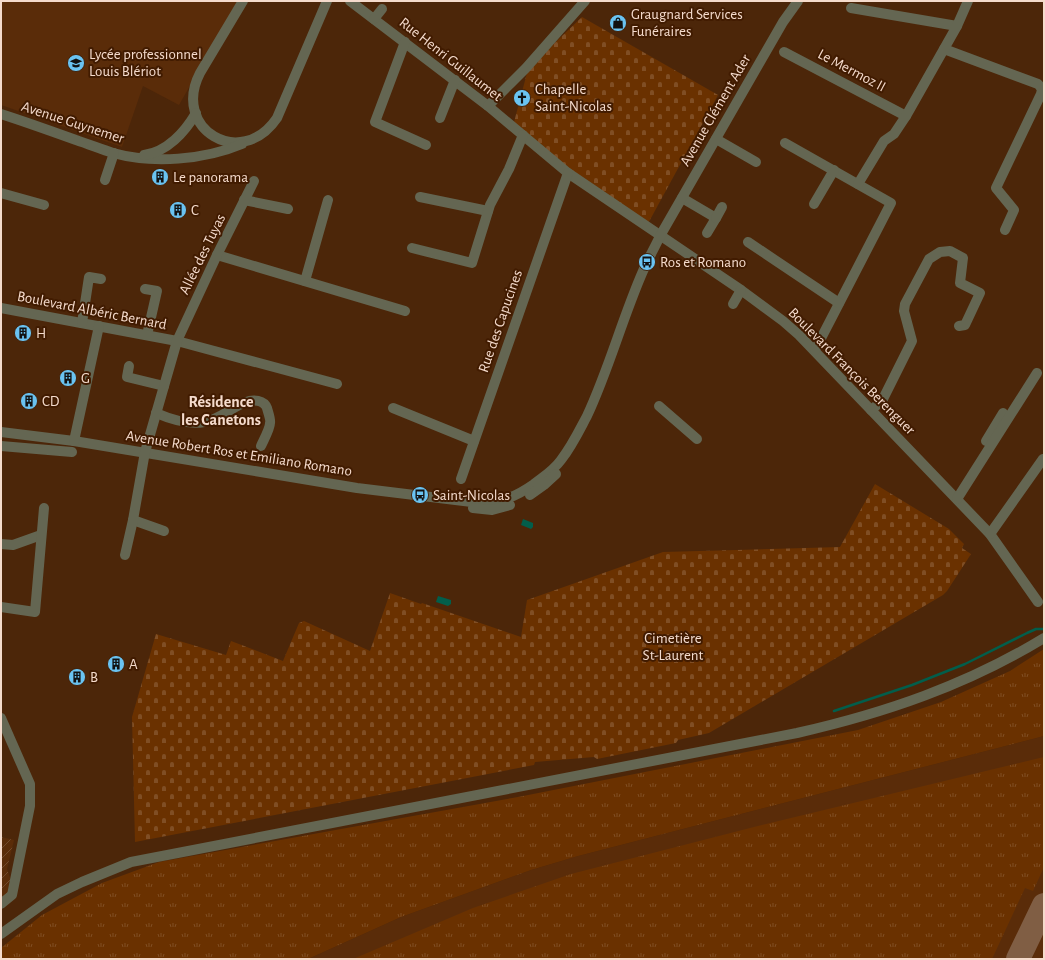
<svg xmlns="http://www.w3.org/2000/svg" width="1045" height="960" font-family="'Alegreya Sans',sans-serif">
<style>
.built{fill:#5a2c09}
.industrial{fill:url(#industrial-furrows)}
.grass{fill:url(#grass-tufts)}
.cemetery{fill:url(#cemetery-stones)}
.water{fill:#025e4b}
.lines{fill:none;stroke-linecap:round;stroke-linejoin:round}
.stream{stroke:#025e4b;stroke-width:2.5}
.taxiway{stroke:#805e44;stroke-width:24}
.minor{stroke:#646652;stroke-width:10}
.tertiary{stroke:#646652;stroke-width:10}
.labels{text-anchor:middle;stroke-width:4;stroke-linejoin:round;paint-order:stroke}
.poi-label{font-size:15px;fill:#f5dbcc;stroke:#411b00;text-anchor:start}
.street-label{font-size:15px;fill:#f5dbcc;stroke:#411b00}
.park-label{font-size:15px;fill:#f3dbcd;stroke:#411b00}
.neighbourhood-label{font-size:16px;font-weight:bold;fill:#f5dbcc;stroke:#411b00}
</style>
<defs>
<pattern id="industrial-furrows" width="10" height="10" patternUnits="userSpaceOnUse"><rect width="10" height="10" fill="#5a2c09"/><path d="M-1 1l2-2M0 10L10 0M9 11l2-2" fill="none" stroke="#724a2c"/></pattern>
<pattern id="grass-tufts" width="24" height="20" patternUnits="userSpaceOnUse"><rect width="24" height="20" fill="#6a3100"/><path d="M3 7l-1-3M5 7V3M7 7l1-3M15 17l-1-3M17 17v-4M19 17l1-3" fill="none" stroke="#804e24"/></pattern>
<pattern id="cemetery-stones" width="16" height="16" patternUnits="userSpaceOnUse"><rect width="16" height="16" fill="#6a3100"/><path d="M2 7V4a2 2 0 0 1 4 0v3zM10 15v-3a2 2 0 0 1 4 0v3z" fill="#804e24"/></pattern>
</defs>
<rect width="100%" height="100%" fill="#4c2609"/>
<g class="built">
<polygon points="1,1 238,1 179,105 143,86 122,147 1,105"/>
<polygon points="1044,736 1044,959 308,959 401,917 531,870 578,856"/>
</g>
<polygon class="industrial" points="1,837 14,840 7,869 16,896 1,908"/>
<g class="grass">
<polygon points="1044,649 1044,736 578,856 531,870 401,917 308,959 1,959 1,948 42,915 102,883 159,862 518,797 858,730 941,702 1010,671"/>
<polygon points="1044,757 1044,867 1033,891 1025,888 992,959 353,959 473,908 571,874 754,827"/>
</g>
<g class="cemetery">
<polygon points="582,17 718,95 645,229 513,126 527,73 542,55"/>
<polygon points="875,484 949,529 964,544 962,548 971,554 947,591 943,595 709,733 678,740 676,743 597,759 594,757 535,762 534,765 135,842 132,717 156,634 226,655 231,641 283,661 299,623 304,621 370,651 390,593 421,604 422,603 521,637 527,600 663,552 840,547"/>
</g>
<g class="water">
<polygon points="523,519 533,523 533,527 531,529 521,525"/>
<polygon points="438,596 451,600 451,604 448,606 436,602"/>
</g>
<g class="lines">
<polyline class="stream" points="834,711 912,685 965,664 1027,633 1036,629 1043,629"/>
<polyline class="taxiway" points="1018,959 1044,905"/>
<g class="minor">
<path d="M 243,1 L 200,73 C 171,129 241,171 277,118 L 327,1"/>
<polyline points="350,1 488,106 568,173 741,290 783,321 799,335 990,534 1038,602"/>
<polyline points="851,8 957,26"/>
<polyline points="374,19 382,9"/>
<polyline points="405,42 375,122 426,145"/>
<polyline points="944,49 1038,84 1042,89 1041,94 996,188 1014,210 1005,230"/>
<polyline points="784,52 906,116"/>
<polyline points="488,106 526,68 585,1"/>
<path d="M 1,114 C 26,122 51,131 76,140 C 88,144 101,149 113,153 C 153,164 204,160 242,144"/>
<polyline points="440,118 455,80"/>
<polyline points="716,139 756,162"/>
<polyline points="785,143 891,203 815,350"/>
<path d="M 144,155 C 167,152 185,132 196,113"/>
<polyline points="105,180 114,153"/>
<polyline points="858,184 884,141 894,134 906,116 957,26 968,1"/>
<polyline points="1,193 44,205"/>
<polyline points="420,197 488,211"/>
<polyline points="682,198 716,218 707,233"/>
<polyline points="244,200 288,209"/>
<polyline points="814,204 834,170"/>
<polyline points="716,218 722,207"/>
<polyline points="748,242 839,303"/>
<polyline points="412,248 472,263 490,205 509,169 523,135"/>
<polyline points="217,255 405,311"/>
<polyline points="305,281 328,200"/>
<polyline points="145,289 157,291 147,335"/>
<polyline points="733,304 741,290"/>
<polyline points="1,308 177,341 337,384"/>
<polyline points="82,323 89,277 101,279"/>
<polyline points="129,366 127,377 164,386"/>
<polyline points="659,406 697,439"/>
<polyline points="393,408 474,441"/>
<polyline points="871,410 882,401 912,341 904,311 905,304 929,259 940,252 950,251 963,258 960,283 980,293 965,325 959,326"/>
<path d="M 156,413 C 170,419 189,425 204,422 C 220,420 231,407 246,402 C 253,399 264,400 267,408 C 268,412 271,420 270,423 C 270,429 263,441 261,446"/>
<path d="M 1,432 L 74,441 L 357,488 L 480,503 C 501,503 517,496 534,484 C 543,477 554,470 561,460 C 572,446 579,431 587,416 C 609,369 622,319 643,271 C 648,259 655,247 660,236 L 783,22 L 798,1"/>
<polyline points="74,441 99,326"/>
<polyline points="986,441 1003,413"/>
<polyline points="1,446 72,452"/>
<polyline points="461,479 568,173"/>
<polyline points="530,495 544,485 556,474"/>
<polyline points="957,499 1037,373"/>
<polyline points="473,508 492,510 510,505"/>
<polyline points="133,520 164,531"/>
<polyline points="990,534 1043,459"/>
<polyline points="1,544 13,545 41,535"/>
<polyline points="125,555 133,520 145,452 177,341 217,255 254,181"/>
<polyline points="1,607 35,612 44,508"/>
<polyline points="1,718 30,784 30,806 12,895 1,904"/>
</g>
<path class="tertiary" d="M 1,934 L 57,894 L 82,882 L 131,862 L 797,733 C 885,713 967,685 1044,638"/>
</g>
<defs>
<g id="shop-disc" transform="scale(0.9)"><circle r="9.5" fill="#6ac3f1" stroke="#411b00"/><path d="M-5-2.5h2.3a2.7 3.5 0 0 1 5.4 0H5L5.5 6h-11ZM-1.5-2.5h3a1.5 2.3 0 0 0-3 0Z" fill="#111"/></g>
<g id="school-disc" transform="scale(0.9)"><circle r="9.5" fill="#6ac3f1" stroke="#411b00"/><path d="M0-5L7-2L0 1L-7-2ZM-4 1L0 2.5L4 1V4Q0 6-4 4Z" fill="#111"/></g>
<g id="church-disc" transform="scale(0.9)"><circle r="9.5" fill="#6ac3f1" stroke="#411b00"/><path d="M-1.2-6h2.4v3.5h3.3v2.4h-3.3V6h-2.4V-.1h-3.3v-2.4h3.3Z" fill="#111"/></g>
<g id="building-disc" transform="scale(0.9)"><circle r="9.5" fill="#6ac3f1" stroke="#411b00"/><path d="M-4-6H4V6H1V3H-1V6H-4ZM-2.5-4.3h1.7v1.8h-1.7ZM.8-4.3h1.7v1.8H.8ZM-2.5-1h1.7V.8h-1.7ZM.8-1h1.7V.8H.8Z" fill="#111"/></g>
<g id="bus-disc" transform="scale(0.9)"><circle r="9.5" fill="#6ac3f1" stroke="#411b00"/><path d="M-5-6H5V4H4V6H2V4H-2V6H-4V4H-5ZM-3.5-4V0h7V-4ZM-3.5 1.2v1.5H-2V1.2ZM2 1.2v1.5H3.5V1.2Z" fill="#111"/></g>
</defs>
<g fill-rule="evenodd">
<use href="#shop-disc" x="618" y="23"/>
<use href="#school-disc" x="76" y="63"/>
<use href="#church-disc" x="522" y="98"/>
<use href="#building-disc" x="160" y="177"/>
<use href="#building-disc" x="178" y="210"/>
<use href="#bus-disc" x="647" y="262"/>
<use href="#building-disc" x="23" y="333"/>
<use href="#building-disc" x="68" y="378"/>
<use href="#building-disc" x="29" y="401"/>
<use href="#bus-disc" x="420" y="495"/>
<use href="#building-disc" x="116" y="664"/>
<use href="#building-disc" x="77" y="677"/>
</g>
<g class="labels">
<g class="poi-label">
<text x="631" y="19">Graugnard Services<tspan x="631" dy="17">Funéraires</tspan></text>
<text x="89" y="59">Lycée professionnel<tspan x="89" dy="17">Louis Blériot</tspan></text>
<text x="535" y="94">Chapelle<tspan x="535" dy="17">Saint-Nicolas</tspan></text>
<text x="173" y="182">Le panorama</text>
<text x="191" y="215">C</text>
<text x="660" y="267">Ros et Romano</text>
<text x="36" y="338">H</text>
<text x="81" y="383">G</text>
<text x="42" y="406">CD</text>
<text x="433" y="500">Saint-Nicolas</text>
<text x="129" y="669">A</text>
<text x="90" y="682">B</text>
</g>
<g class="street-label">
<text transform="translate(451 59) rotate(38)" y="5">Rue Henri Guillaumet</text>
<text transform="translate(852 70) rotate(28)" y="5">Le Mermoz II</text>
<text transform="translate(715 110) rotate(-60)" y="5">Avenue Clément Ader</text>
<text transform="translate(73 122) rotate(18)" y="5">Avenue Guynemer</text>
<text transform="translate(202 254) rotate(-64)" y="5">Allée des Tuyas</text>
<text transform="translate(92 310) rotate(11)" y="5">Boulevard Albéric Bernard</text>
<text transform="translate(500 321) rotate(-71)" y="5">Rue des Capucines</text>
<text transform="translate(852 371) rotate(45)" y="5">Boulevard François Berenguer</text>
<text transform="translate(239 453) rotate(9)" y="5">Avenue Robert Ros et Emiliano Romano</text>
</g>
<g class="park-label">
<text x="673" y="643">Cimetière<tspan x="673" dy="17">St-Laurent</tspan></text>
</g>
<g class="neighbourhood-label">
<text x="221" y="407">Résidence<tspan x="221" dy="18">les Canetons</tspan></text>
</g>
</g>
<rect width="1045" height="960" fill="none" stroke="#f5dbcc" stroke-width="4"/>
</svg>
